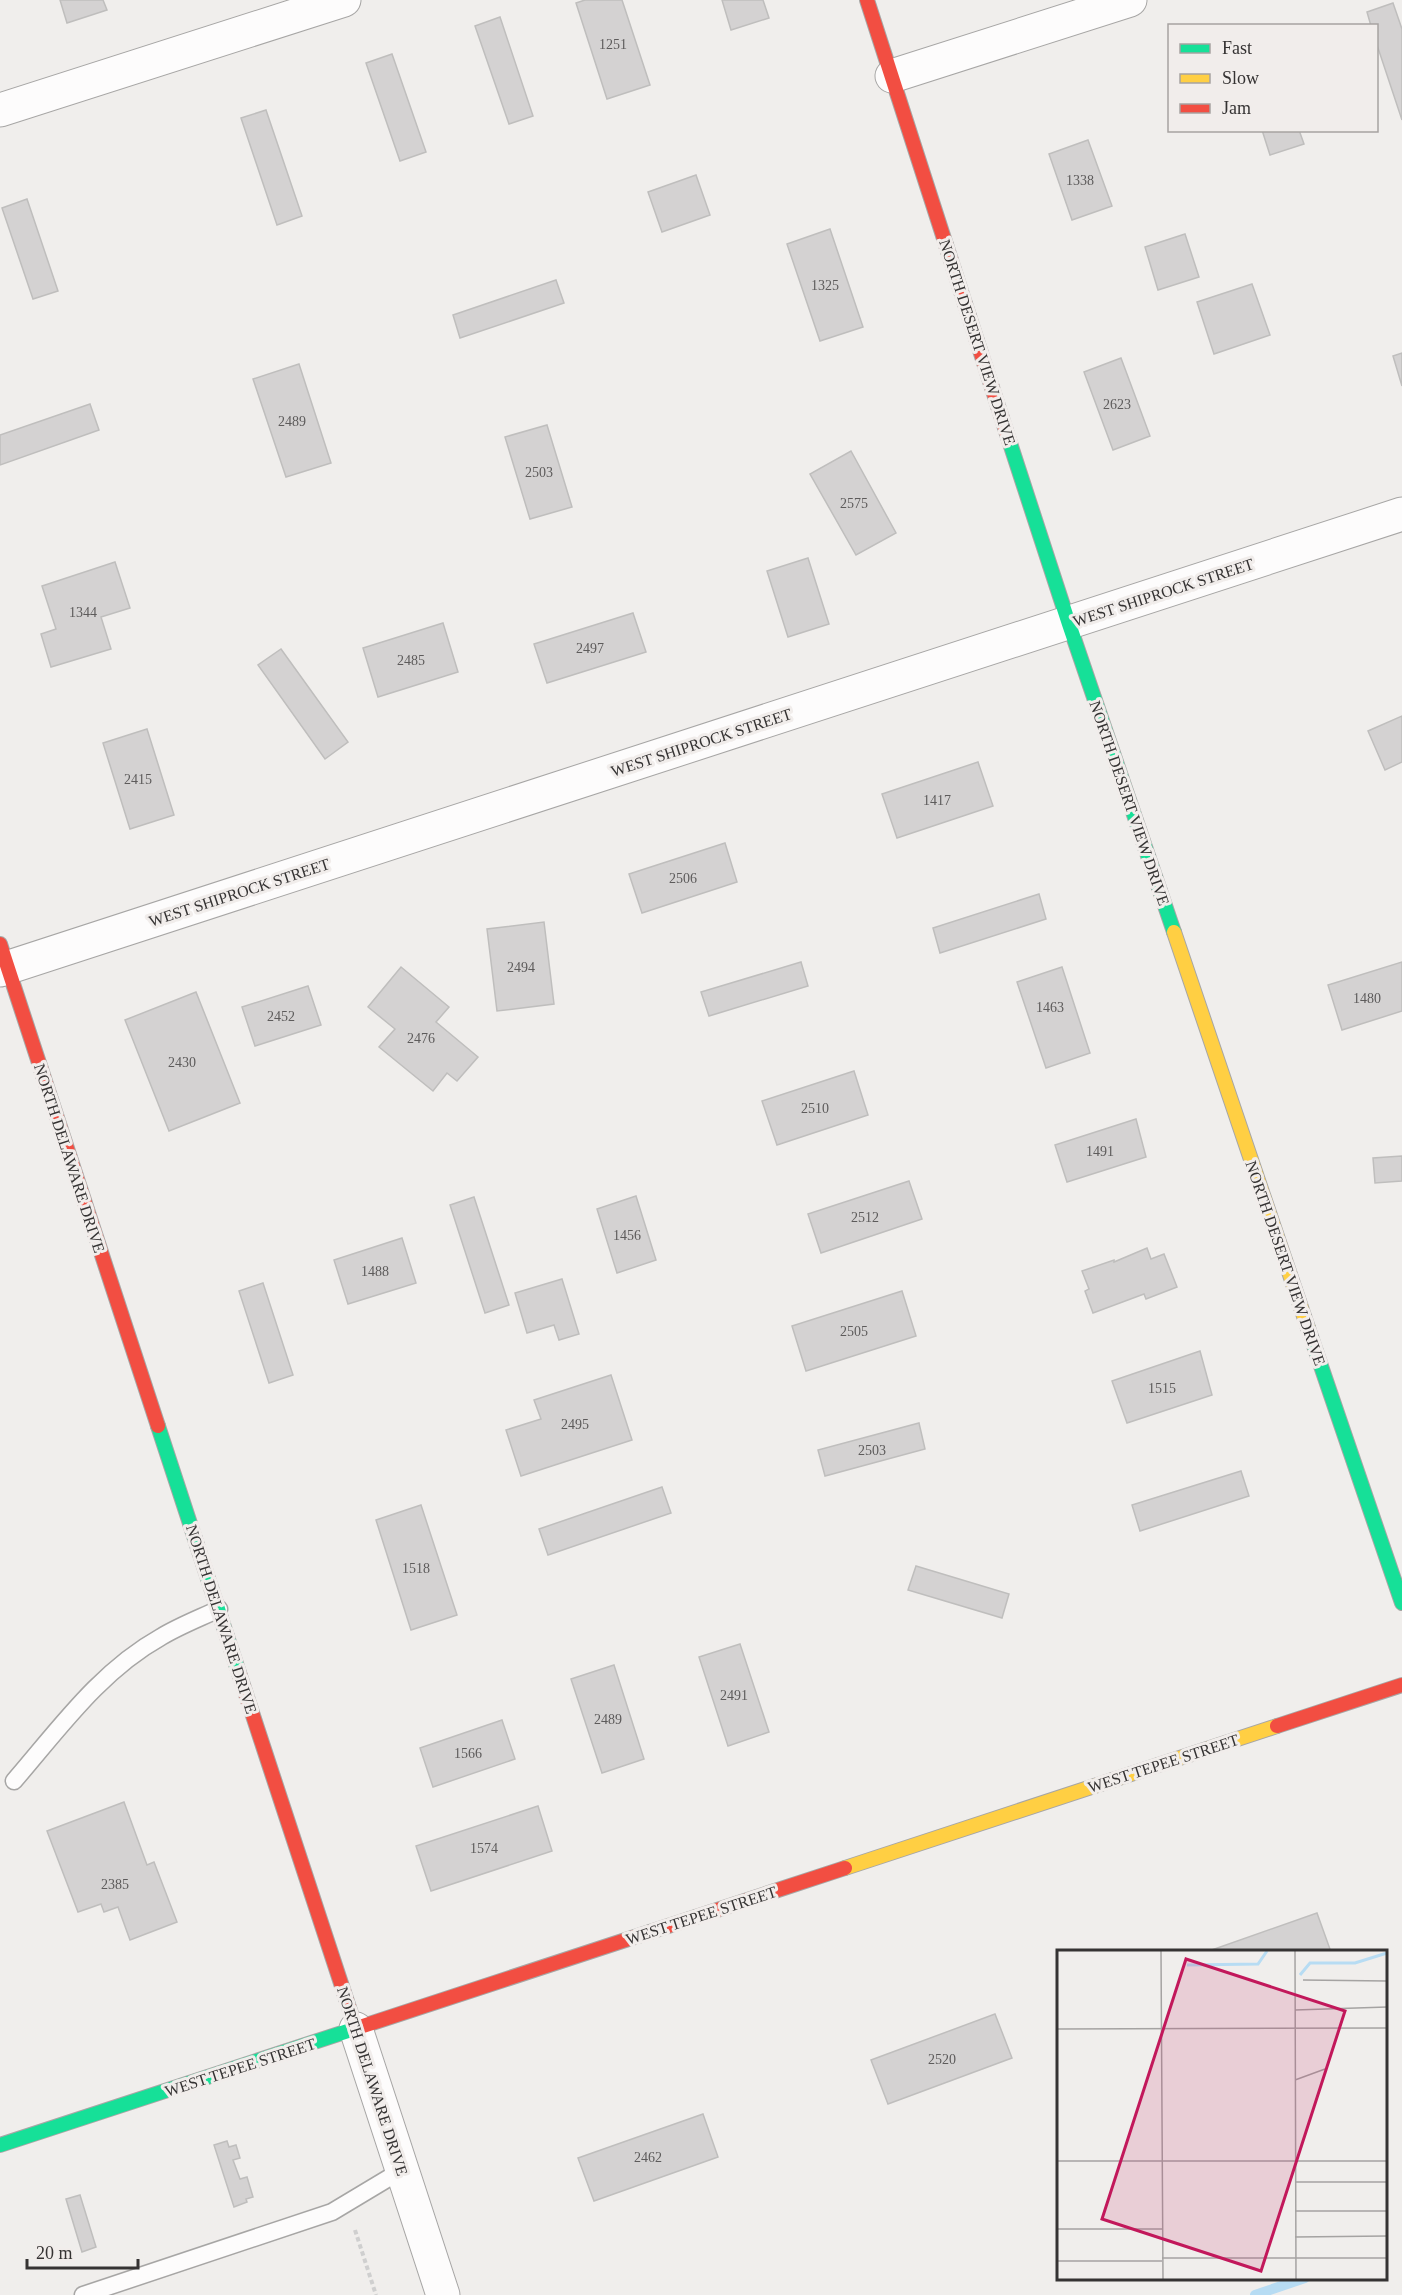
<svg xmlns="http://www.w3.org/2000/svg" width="1402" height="2295" font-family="Georgia,serif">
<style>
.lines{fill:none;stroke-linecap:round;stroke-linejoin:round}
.stream{stroke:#b7dcf3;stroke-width:10}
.building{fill:#d4d2d2;stroke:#bfbebd;stroke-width:1.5}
.lane-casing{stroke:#a7a6a5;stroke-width:19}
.street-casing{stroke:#a7a6a5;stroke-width:35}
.fast-casing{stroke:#a7a6a5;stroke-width:16}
.slow-casing{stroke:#a7a6a5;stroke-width:16}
.jam-casing{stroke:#a7a6a5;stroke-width:16}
.path{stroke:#cfcfcf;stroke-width:4;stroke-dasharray:4.5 3;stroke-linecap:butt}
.lane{stroke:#fdfcfc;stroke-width:16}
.street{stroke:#fdfcfc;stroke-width:33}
.fast{stroke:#16e098;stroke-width:14}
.slow{stroke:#ffcf43;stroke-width:14}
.jam{stroke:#f24e42;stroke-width:14}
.labels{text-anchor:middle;stroke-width:6;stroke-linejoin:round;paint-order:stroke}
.number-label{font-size:14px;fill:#5d5b5b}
.street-label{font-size:16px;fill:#353333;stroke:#f1edeb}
.inset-river{fill:none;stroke:#b7dcf3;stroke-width:3}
.inset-road{fill:none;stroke:#a5a3a2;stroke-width:1.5}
.view{fill:#c2185b;fill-opacity:0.15;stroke:#c2185b;stroke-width:3}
.inset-edge{fill:none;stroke:#353333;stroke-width:3}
</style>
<rect width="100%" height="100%" fill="#f0eeec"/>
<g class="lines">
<polyline class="stream" points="1255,2295 1305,2278"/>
</g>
<g class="building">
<polygon points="60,0 103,0 107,10 67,23"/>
<polygon points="585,0 622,0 650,85 607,99 576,3"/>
<polygon points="722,0 763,0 769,18 731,30"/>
<polygon points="1393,3 1402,29 1402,120 1376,42 1376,26 1371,26 1367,12"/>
<polygon points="500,17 533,116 509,124 475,26"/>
<polygon points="392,54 426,152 400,161 366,63"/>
<polygon points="266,110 302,216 277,225 241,118"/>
<polygon points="1262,130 1299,130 1304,144 1270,155"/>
<polygon points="1088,140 1112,206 1072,220 1049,154"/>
<polygon points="696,175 710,215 662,232 648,192"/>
<polygon points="27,199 58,291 33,299 2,208"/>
<polygon points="830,229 863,327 820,341 787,244"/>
<polygon points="1185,234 1199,277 1158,290 1145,247"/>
<polygon points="556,280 564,303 460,338 453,315"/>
<polygon points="1252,284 1270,335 1214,354 1197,302"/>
<polygon points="1402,353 1402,386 1393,356"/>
<polygon points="1121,358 1150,436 1113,450 1084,372"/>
<polygon points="299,364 331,463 286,477 253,379"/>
<polygon points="90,404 99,430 0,465 0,435"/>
<polygon points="547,425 572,507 530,519 505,437"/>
<polygon points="851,451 896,533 856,555 810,474"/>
<polygon points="808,558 829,624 788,637 767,571"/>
<polygon points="115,562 130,608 101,617 111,649 51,667 41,634 56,629 42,586"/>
<polygon points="633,613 646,652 547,683 534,644"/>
<polygon points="443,623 458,672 378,697 363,648"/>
<polygon points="281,649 348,742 325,759 258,665"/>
<polygon points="1402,716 1402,762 1385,770 1368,731"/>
<polygon points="147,729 174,815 130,829 103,743"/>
<polygon points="978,762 993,806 897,838 882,794"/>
<polygon points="725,843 737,882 642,913 629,874"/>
<polygon points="1039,894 1046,919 940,953 933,928"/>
<polygon points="544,922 554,1004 497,1011 487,929"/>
<polygon points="801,962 808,986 709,1016 701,992"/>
<polygon points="1402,962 1402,1011 1342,1030 1328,985"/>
<polygon points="401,967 449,1007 436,1022 478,1057 457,1081 447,1073 433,1091 379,1047 395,1029 368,1007"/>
<polygon points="1062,967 1090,1053 1046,1068 1017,982"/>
<polygon points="308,986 321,1025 255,1046 242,1007"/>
<polygon points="196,992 240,1103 169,1131 125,1020"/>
<polygon points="854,1071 868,1115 777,1145 762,1101"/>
<polygon points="1136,1119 1146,1157 1067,1182 1055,1145"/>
<polygon points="1402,1156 1402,1181 1375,1183 1373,1158"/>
<polygon points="909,1181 922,1219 821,1253 808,1214"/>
<polygon points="636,1196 656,1260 617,1273 597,1209"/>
<polygon points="474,1197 509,1305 485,1313 450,1205"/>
<polygon points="402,1238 416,1283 348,1304 334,1260"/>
<polygon points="1147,1248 1151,1259 1164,1254 1177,1287 1146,1299 1144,1294 1093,1313 1085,1291 1089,1289 1082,1271 1114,1260 1114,1262"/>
<polygon points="562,1279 579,1334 559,1340 554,1325 527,1333 515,1293"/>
<polygon points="263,1283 293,1375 269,1383 239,1291"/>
<polygon points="902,1291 916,1336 806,1371 792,1326"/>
<polygon points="1200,1351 1212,1395 1127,1423 1112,1381"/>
<polygon points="611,1375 632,1440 521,1476 506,1430 541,1419 534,1400"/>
<polygon points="919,1423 925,1449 825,1476 818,1450"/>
<polygon points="1241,1471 1249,1496 1140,1531 1132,1505"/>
<polygon points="662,1487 671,1513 548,1555 539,1529"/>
<polygon points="421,1505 457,1615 411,1630 376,1520"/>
<polygon points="916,1566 1009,1594 1002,1618 908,1590"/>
<polygon points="740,1644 769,1732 728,1746 699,1657"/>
<polygon points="614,1665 644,1759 602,1773 571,1679"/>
<polygon points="502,1720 515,1759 433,1787 420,1748"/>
<polygon points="124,1802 147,1865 154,1862 177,1922 130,1940 118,1907 104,1912 101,1904 78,1912 47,1831"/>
<polygon points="538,1806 552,1851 431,1891 416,1846"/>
<polygon points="1317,1913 1331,1952 1206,1952"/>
<polygon points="995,2014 1012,2058 888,2104 871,2060"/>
<polygon points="703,2114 718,2157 594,2201 578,2158"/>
<polygon points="227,2141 229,2147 236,2145 240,2158 233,2160 240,2179 247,2177 253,2197 246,2199 247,2202 234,2207 214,2145"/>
<polygon points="80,2195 96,2247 82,2252 66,2199"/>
</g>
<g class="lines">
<g class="lane-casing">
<g id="lane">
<path d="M 14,1781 C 59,1729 100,1671 161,1637 C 179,1626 200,1618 219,1609"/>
<polyline points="83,2295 332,2212 402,2170"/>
</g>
</g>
<g class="street-casing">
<g id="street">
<polyline points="892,76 1130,0"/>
<polyline points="0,110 344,0"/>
<polyline points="0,970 1402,514"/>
<polyline points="356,2029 443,2295"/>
</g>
</g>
<g class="fast-casing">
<g id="fast">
<polyline points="1008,437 1069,624 1174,932"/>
<polyline points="1308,1328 1402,1603"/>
<polyline points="158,1426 239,1673"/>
<polyline points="0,2145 357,2028"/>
</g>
</g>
<g class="slow-casing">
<g id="slow">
<polyline points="1174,932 1308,1328"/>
<polyline points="845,1868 1277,1726"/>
</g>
</g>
<g class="jam-casing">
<g id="jam">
<polyline points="867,0 1008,437"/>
<polyline points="0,944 158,1426"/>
<polyline points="239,1673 356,2029"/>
<polyline points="1277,1726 1402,1685"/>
<polyline points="357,2028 845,1868"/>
</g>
</g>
<polyline class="path" points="355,2230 376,2295"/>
<use href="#lane" class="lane"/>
<use href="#street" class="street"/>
<use href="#fast" class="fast"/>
<use href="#slow" class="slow"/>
<use href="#jam" class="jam"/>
</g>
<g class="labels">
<g class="number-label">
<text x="613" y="49">1251</text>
<text x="1080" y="185">1338</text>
<text x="825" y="290">1325</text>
<text x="1117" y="409">2623</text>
<text x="292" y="426">2489</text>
<text x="539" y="477">2503</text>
<text x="854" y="508">2575</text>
<text x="83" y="617">1344</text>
<text x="590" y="653">2497</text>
<text x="411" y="665">2485</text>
<text x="138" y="784">2415</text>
<text x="937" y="805">1417</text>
<text x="683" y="883">2506</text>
<text x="521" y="972">2494</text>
<text x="1367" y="1003">1480</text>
<text x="1050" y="1012">1463</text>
<text x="281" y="1021">2452</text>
<text x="421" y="1043">2476</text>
<text x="182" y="1067">2430</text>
<text x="815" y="1113">2510</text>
<text x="1100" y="1156">1491</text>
<text x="865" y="1222">2512</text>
<text x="627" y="1240">1456</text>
<text x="375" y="1276">1488</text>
<text x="854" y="1336">2505</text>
<text x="1162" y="1393">1515</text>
<text x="575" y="1429">2495</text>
<text x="872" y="1455">2503</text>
<text x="416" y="1573">1518</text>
<text x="734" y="1700">2491</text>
<text x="608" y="1724">2489</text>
<text x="468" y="1758">1566</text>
<text x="484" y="1853">1574</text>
<text x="115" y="1889">2385</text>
<text x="942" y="2064">2520</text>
<text x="648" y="2162">2462</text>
</g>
<g class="street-label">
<text transform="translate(978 342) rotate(72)" y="6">NORTH DESERT VIEW DRIVE</text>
<text transform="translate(1163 592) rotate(-18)" y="6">WEST SHIPROCK STREET</text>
<text transform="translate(701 742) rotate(-18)" y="6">WEST SHIPROCK STREET</text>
<text transform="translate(1130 803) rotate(71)" y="6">NORTH DESERT VIEW DRIVE</text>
<text transform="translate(239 892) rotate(-18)" y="6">WEST SHIPROCK STREET</text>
<text transform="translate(70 1158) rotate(72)" y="6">NORTH DELAWARE DRIVE</text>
<text transform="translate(1286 1263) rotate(71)" y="6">NORTH DESERT VIEW DRIVE</text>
<text transform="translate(222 1619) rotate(72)" y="6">NORTH DELAWARE DRIVE</text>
<text transform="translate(1163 1763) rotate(-18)" y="6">WEST TEPEE STREET</text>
<text transform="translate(701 1915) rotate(-18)" y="6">WEST TEPEE STREET</text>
<text transform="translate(240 2067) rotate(-18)" y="6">WEST TEPEE STREET</text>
<text transform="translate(373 2081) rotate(72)" y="6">NORTH DELAWARE DRIVE</text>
</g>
</g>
<g transform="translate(1057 1950)">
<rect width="330" height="330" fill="#f0eeec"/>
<path class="inset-river" d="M 130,15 L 201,14 L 210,1M 243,25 L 253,13 L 298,13 L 330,3"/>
<path class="inset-road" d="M 104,1 L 106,329M 238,1 L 239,329M 246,30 L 330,31M 238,60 L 330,57M 0,79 L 330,78M 238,130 L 268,119M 0,211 L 330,211M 238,232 L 330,232M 238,261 L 330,261M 0,279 L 106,279M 238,287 L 330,286M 105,308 L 330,308M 0,311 L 105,311"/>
<path class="view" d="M 129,9 L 288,61 L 204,321 L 45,269 Z"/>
<rect width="330" height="330" class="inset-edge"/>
</g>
<rect x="1168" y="24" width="210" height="108" fill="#f1edeb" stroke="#a6a3a1" stroke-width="1.5"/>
<rect x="1180" y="44" width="30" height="9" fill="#16e098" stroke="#a6a3a1" stroke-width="1.5"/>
<text x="1222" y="54" font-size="18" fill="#353333">Fast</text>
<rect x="1180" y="74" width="30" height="9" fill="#ffcf43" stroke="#a6a3a1" stroke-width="1.5"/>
<text x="1222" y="84" font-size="18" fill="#353333">Slow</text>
<rect x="1180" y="104" width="30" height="9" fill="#f24e42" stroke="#a6a3a1" stroke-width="1.5"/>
<text x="1222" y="114" font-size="18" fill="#353333">Jam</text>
<path d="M27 2259v9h111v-9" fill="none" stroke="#353333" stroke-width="3"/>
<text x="36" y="2259" font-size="18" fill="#353333" stroke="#f1edeb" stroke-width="4.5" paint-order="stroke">20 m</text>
</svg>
